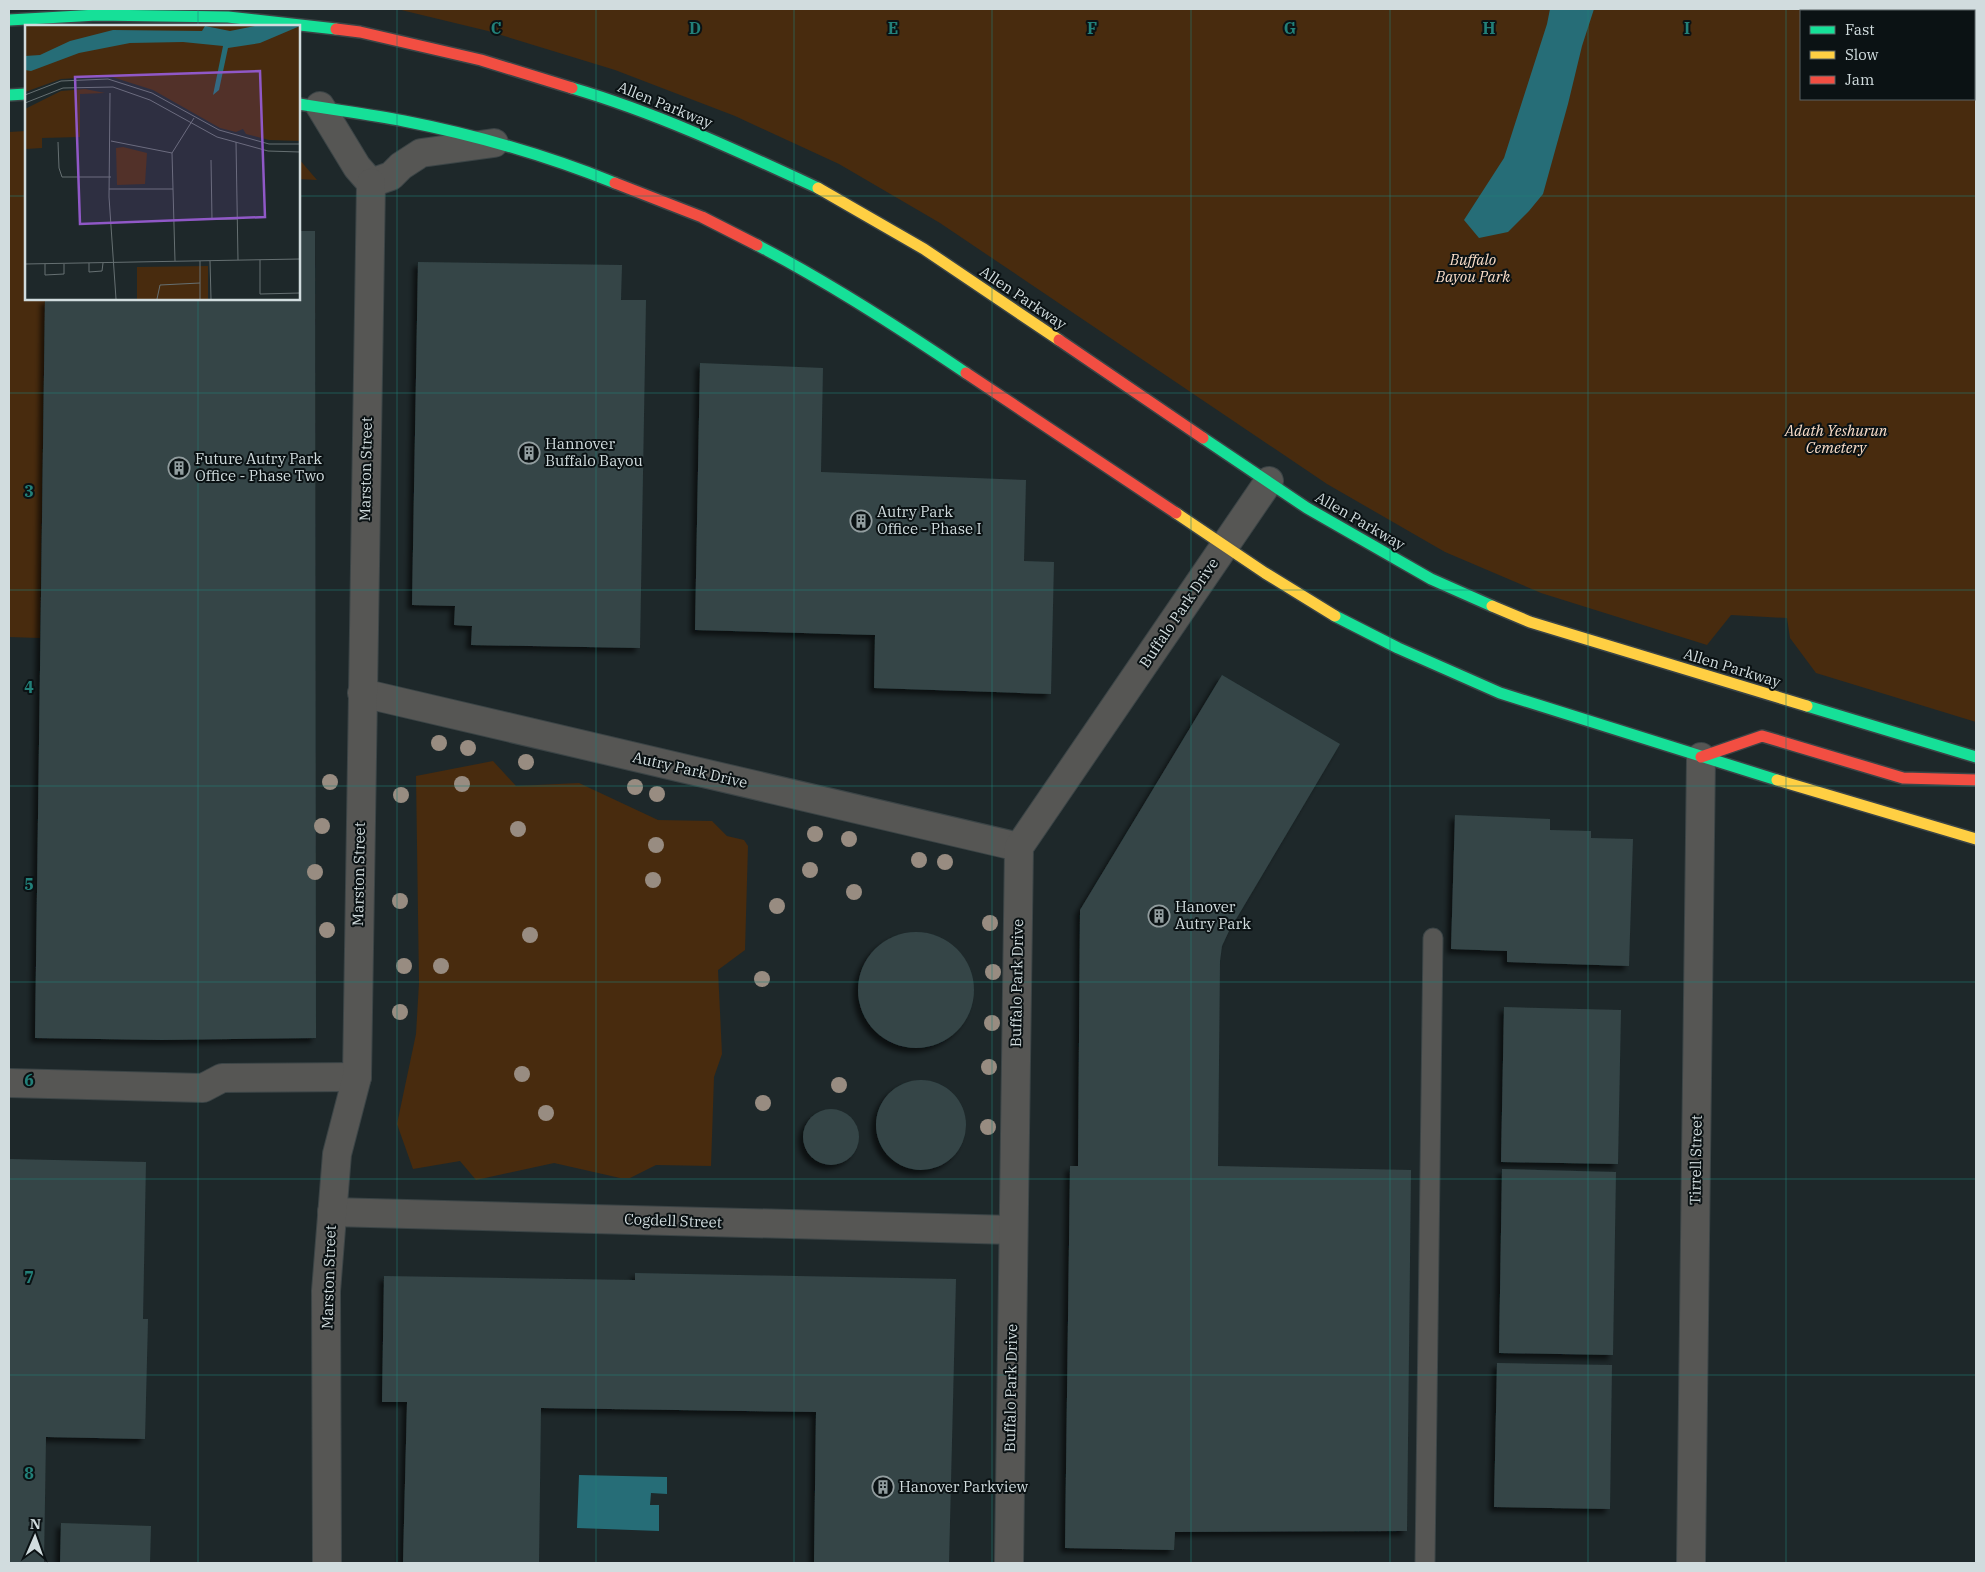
<svg xmlns="http://www.w3.org/2000/svg" width="1985" height="1572" font-family="'IBM Plex Serif',serif">
<style>
.green{fill:#482b0e;fill-rule:evenodd}
.water{fill:#266d77}
.building{fill:#344547;filter:url(#shadow)}
.lines{fill:none;stroke-linecap:round;stroke-linejoin:round}
.lane-casing{stroke:#3b4446;stroke-width:21}
.street-casing{stroke:#3b4446;stroke-width:30}
.fast-casing{stroke:#3b4446;stroke-width:14}
.slow-casing{stroke:#3b4446;stroke-width:14}
.jam-casing{stroke:#3b4446;stroke-width:14}
.lane{stroke:#565654;stroke-width:19}
.street{stroke:#565654;stroke-width:28}
.fast{stroke:#16e098;stroke-width:11}
.slow{stroke:#ffcf43;stroke-width:11}
.jam{stroke:#f24e42;stroke-width:11}
.tree{fill:#988c81}
.grid{fill:none;stroke:#228079;stroke-width:1;stroke-opacity:0.55}
.labels{text-anchor:middle;stroke-width:4;stroke-linejoin:round;paint-order:stroke}
.street-label{font-size:15px;fill:#d1dcde;stroke:#0b1214}
.park-label{font-size:15px;font-style:italic;fill:#fbdec9;stroke:#0b1214}
.poi-label{font-size:15px;fill:#d1dcde;stroke:#0b1214;text-anchor:start}
.inset-road{fill:none;stroke:#667072;stroke-width:1}
.view{fill:#9058c7;fill-opacity:0.15;stroke:#9058c7;stroke-width:2.5}
.inset-edge{fill:none;stroke:#d1dcde;stroke-width:2.5}
.grid-label{font-size:16px;text-anchor:middle;font-weight:bold;fill:#228079;stroke:#0b1214;stroke-width:4;stroke-linejoin:round;paint-order:stroke}
</style>
<defs>
<filter id="shadow"><feDropShadow dx="-4.5" dy="4.5" stdDeviation="2.5" flood-color="#0009"/></filter>
</defs>
<rect width="100%" height="100%" fill="#1e282a"/>
<g class="green">
<path d="M 397,9 L 1976,9 L 1976,722 L 1816,673 L 1790,638 L 1787,618 L 1731,615 L 1707,645 L 1541,593 L 1445,552 L 1327,484 L 940,223 L 839,164 L 735,116 L 615,70 L 488,31 ZM 1801,11 L 1974,11 L 1974,99 L 1801,99 Z"/>
<polygon points="26,131 26,299 45,299 40,638 9,637 9,132"/>
<polygon points="299,159 317,180 299,179"/>
<polygon points="493,761 516,786 579,783 658,820 712,821 727,836 744,840 748,846 745,950 718,970 722,1054 714,1077 711,1166 656,1165 630,1178 620,1178 554,1163 476,1180 460,1161 413,1169 397,1124 416,1034 419,983 416,776"/>
</g>
<g class="water">
<polygon points="1550,9 1594,9 1582,46 1568,104 1543,194 1529,211 1508,232 1479,238 1464,220 1504,158 1547,24"/>
<polygon points="579,1475 667,1477 667,1494 651,1493 650,1505 659,1505 659,1531 577,1528"/>
</g>
<g class="building">
<polygon points="299,231 315,231 316,1038 162,1040 35,1038 45,299 299,299"/>
<polygon points="418,262 622,265 621,300 646,300 640,648 471,645 472,626 454,625 455,606 412,605"/>
<polygon points="700,363 823,368 821,472 1026,480 1024,561 1054,562 1051,694 874,688 875,635 695,630"/>
<polygon points="1222,675 1340,744 1229,931 1222,946 1220,961 1218,1166 1411,1170 1407,1531 1175,1532 1174,1550 1065,1548 1070,1166 1078,1166 1080,910"/>
<polygon points="1455,815 1550,819 1550,830 1591,831 1591,838 1633,839 1629,966 1507,962 1507,951 1451,949"/>
<circle cx="916" cy="990" r="58"/>
<polygon points="1504,1007 1621,1010 1618,1164 1501,1162"/>
<circle cx="921" cy="1125" r="45"/>
<circle cx="831" cy="1137" r="28"/>
<polygon points="9,1159 146,1162 143,1319 148,1319 145,1439 46,1437 44,1563 9,1563"/>
<polygon points="1502,1169 1616,1172 1613,1355 1499,1353"/>
<polygon points="635,1273 956,1279 949,1563 814,1563 816,1412 541,1408 539,1563 403,1563 407,1402 382,1402 384,1276 635,1280"/>
<polygon points="1497,1363 1612,1365 1610,1509 1494,1507"/>
<polygon points="61,1523 151,1526 150,1563 60,1563"/>
</g>
<g class="lines">
<g class="lane-casing">
<polyline id="lane" points="1425,1563 1433,938"/>
</g>
<g class="street-casing">
<g id="street">
<polyline points="320,106 357,167 371,183"/>
<polyline points="371,183 391,176 401,166 421,153 494,143"/>
<polyline points="362,693 1019,847"/>
<polyline points="9,1083 203,1088 222,1078 357,1077"/>
<polyline points="332,1212 1013,1230"/>
<polyline points="327,1563 326,1291 337,1154 357,1077 371,183"/>
<polyline points="1009,1563 1019,847 1269,481"/>
<polyline points="1691,1563 1701,757"/>
</g>
</g>
<g class="fast-casing">
<g id="fast">
<polyline points="9,20 97,15 228,17 336,29"/>
<path d="M 572,88 C 657,113 738,151 818,188"/>
<polyline points="9,95 26,94"/>
<path d="M 299,104 C 334,110 369,114 404,121 C 476,135 548,156 615,183"/>
<path d="M 757,245 C 830,283 898,327 966,373"/>
<polyline points="1203,438 1307,508 1431,579 1492,606"/>
<polyline points="1335,616 1398,648 1500,693 1777,780"/>
<polyline points="1807,706 1976,757"/>
</g>
</g>
<g class="slow-casing">
<g id="slow">
<polyline points="818,188 924,249 1059,340"/>
<polyline points="1176,513 1265,573 1335,616"/>
<polyline points="1492,606 1530,622 1807,706"/>
<polyline points="1777,780 1976,839"/>
</g>
</g>
<g class="jam-casing">
<g id="jam">
<polyline points="336,29 360,32 481,60 572,88"/>
<polyline points="615,183 702,217 757,245"/>
<polyline points="1059,340 1203,438"/>
<polyline points="966,373 1176,513"/>
<polyline points="1701,757 1762,736 1903,778 1976,780"/>
</g>
</g>
<use href="#lane" class="lane"/>
<use href="#street" class="street"/>
<use href="#fast" class="fast"/>
<use href="#slow" class="slow"/>
<use href="#jam" class="jam"/>
</g>
<g class="tree">
<circle cx="439" cy="743" r="8"/>
<circle cx="468" cy="748" r="8"/>
<circle cx="526" cy="762" r="8"/>
<circle cx="330" cy="782" r="8"/>
<circle cx="462" cy="784" r="8"/>
<circle cx="635" cy="787" r="8"/>
<circle cx="657" cy="794" r="8"/>
<circle cx="401" cy="795" r="8"/>
<circle cx="322" cy="826" r="8"/>
<circle cx="518" cy="829" r="8"/>
<circle cx="815" cy="834" r="8"/>
<circle cx="849" cy="839" r="8"/>
<circle cx="656" cy="845" r="8"/>
<circle cx="919" cy="860" r="8"/>
<circle cx="945" cy="862" r="8"/>
<circle cx="810" cy="870" r="8"/>
<circle cx="315" cy="872" r="8"/>
<circle cx="653" cy="880" r="8"/>
<circle cx="854" cy="892" r="8"/>
<circle cx="400" cy="901" r="8"/>
<circle cx="777" cy="906" r="8"/>
<circle cx="990" cy="923" r="8"/>
<circle cx="327" cy="930" r="8"/>
<circle cx="530" cy="935" r="8"/>
<circle cx="404" cy="966" r="8"/>
<circle cx="441" cy="966" r="8"/>
<circle cx="993" cy="972" r="8"/>
<circle cx="762" cy="979" r="8"/>
<circle cx="400" cy="1012" r="8"/>
<circle cx="992" cy="1023" r="8"/>
<circle cx="989" cy="1067" r="8"/>
<circle cx="522" cy="1074" r="8"/>
<circle cx="839" cy="1085" r="8"/>
<circle cx="763" cy="1103" r="8"/>
<circle cx="546" cy="1113" r="8"/>
<circle cx="988" cy="1127" r="8"/>
</g>
<path class="grid" d="M 198,9 L 198,26M 397,9 L 397,1563M 596,9 L 596,1563M 794,9 L 794,1563M 992,9 L 992,1563M 1191,9 L 1191,1563M 1390,9 L 1390,1563M 1588,9 L 1588,1563M 1786,9 L 1786,1563M 9,196 L 26,196M 299,196 L 1976,196M 198,299 L 198,1563M 9,393 L 1976,393M 9,590 L 1976,590M 9,786 L 1976,786M 9,982 L 1976,982M 9,1179 L 1976,1179M 9,1375 L 1976,1375"/>
<defs>
<g id="building-ring" transform="scale(1.125)"><circle r="9.5" fill="#0b1214" stroke="#929d9f" stroke-width="1.5"/><path d="M-4-6H4V6H1V3H-1V6H-4ZM-2.5-4.3h1.7v1.8h-1.7ZM.8-4.3h1.7v1.8H.8ZM-2.5-1h1.7V.8h-1.7ZM.8-1h1.7V.8H.8Z" fill="#929d9f"/></g>
</defs>
<g fill-rule="evenodd">
<use href="#building-ring" x="529" y="453"/>
<use href="#building-ring" x="179" y="468"/>
<use href="#building-ring" x="861" y="521"/>
<use href="#building-ring" x="1159" y="916"/>
<use href="#building-ring" x="883" y="1487"/>
</g>
<g class="labels">
<g class="street-label">
<text transform="translate(665 105) rotate(22)" y="5">Allen Parkway</text>
<text transform="translate(1023 298) rotate(34)" y="5">Allen Parkway</text>
<text transform="translate(366 469) rotate(-89)" y="5">Marston Street</text>
<text transform="translate(1360 521) rotate(30)" y="5">Allen Parkway</text>
<text transform="translate(1179 613) rotate(-56)" y="5">Buffalo Park Drive</text>
<text transform="translate(1732 668) rotate(17)" y="5">Allen Parkway</text>
<text transform="translate(690 770) rotate(13)" y="5">Autry Park Drive</text>
<text transform="translate(359 874) rotate(-89)" y="5">Marston Street</text>
<text transform="translate(1017 983) rotate(-89)" y="5">Buffalo Park Drive</text>
<text transform="translate(1696 1160) rotate(-89)" y="5">Tirrell Street</text>
<text transform="translate(673 1221) rotate(2)" y="5">Cogdell Street</text>
<text transform="translate(329 1277) rotate(-88)" y="5">Marston Street</text>
<text transform="translate(1011 1388) rotate(-89)" y="5">Buffalo Park Drive</text>
</g>
<g class="park-label">
<text x="1473" y="265">Buffalo<tspan x="1473" dy="17">Bayou Park</tspan></text>
<text x="1836" y="436">Adath Yeshurun<tspan x="1836" dy="17">Cemetery</tspan></text>
</g>
<g class="poi-label">
<text x="545" y="449">Hannover<tspan x="545" dy="17">Buffalo Bayou</tspan></text>
<text x="195" y="464">Future Autry Park<tspan x="195" dy="17">Office - Phase Two</tspan></text>
<text x="877" y="517">Autry Park<tspan x="877" dy="17">Office - Phase I</tspan></text>
<text x="1175" y="912">Hanover<tspan x="1175" dy="17">Autry Park</tspan></text>
<text x="899" y="1492">Hanover Parkview</text>
</g>
</g>
<g transform="translate(25 25)">
<rect width="275" height="275" fill="#1e282a"/>
<path d="M 0,1 L 275,1 L 275,116 L 244,115 L 221,109 L 218,104 L 211,107 L 195,103 L 128,65 L 84,51 L 36,54 L 0,67 ZM 60,64 L 80,68 L 55,69 L 55,112 L 17,113 L 17,123 L 1,124 L 0,84 L 36,66 ZM 98,122 L 122,128 L 120,159 L 92,160 L 91,123 ZM 183,241 L 183,274 L 112,274 L 112,242 Z" fill="#482b0e"/>
<path d="M 180,1 L 205,6 L 230,1 L 275,1 L 235,18 L 203,23 L 194,65 L 188,70 L 198,21 L 158,17 L 105,18 L 54,28 L 6,46 L 0,45 L 0,31 L 15,30 L 45,16 L 88,5 L 177,6 Z" fill="#266d77"/>
<path class="inset-road" d="M 85,68 L 84,172 L 91,274M 0,70 L 36,56 L 83,54 L 127,68 L 194,105 L 244,119 L 275,119M 0,78 L 38,63 L 88,62 L 125,75 L 192,112 L 243,126 L 275,127M 86,116 L 147,128M 33,117 L 34,143 L 37,152 L 86,152M 211,117 L 213,235M 186,135 L 187,195M 84,164 L 148,164M 149,195 L 212,194M 235,235 L 235,269 L 275,268M 150,236 L 147,128 L 169,93M 175,236 L 175,274M 185,236 L 186,274M 64,238 L 64,247 L 77,246 L 78,238M 0,239 L 275,234M 20,239 L 20,250 L 39,249 L 39,239M 132,274 L 135,260 L 175,258"/>
<path class="view" d="M 235,46 L 240,192 L 55,199 L 50,52 Z"/>
<rect width="275" height="275" class="inset-edge"/>
</g>
<g class="grid-label">
<text x="496" y="34">C</text>
<text x="695" y="34">D</text>
<text x="893" y="34">E</text>
<text x="1092" y="34">F</text>
<text x="1290" y="34">G</text>
<text x="1489" y="34">H</text>
<text x="1687" y="34">I</text>
<text x="29" y="497">3</text>
<text x="29" y="693">4</text>
<text x="29" y="890">5</text>
<text x="29" y="1086">6</text>
<text x="29" y="1283">7</text>
<text x="29" y="1479">8</text>
</g>
<rect width="1985" height="1572" fill="none" stroke="#d1dcde" stroke-width="20"/>
<rect x="1800" y="10" width="175" height="90" fill="#0b1214" stroke="#5a6365"/>
<rect x="1810" y="26" width="25" height="8" fill="#16e098" stroke="#5a6365"/>
<text x="1845" y="35" font-size="15" fill="#d1dcde">Fast</text>
<rect x="1810" y="51" width="25" height="8" fill="#ffcf43" stroke="#5a6365"/>
<text x="1845" y="60" font-size="15" fill="#d1dcde">Slow</text>
<rect x="1810" y="76" width="25" height="8" fill="#f24e42" stroke="#5a6365"/>
<text x="1845" y="85" font-size="15" fill="#d1dcde">Jam</text>
<g transform="translate(35 1537) rotate(2)" stroke="#0b1214" stroke-width="4" paint-order="stroke">
<path d="M0-4L9 19L0 12L-9 19Z" fill="#d1dcde"/>
<text y="-8" font-size="14" font-weight="bold" text-anchor="middle" fill="#d1dcde">N</text>
</g>
</svg>
